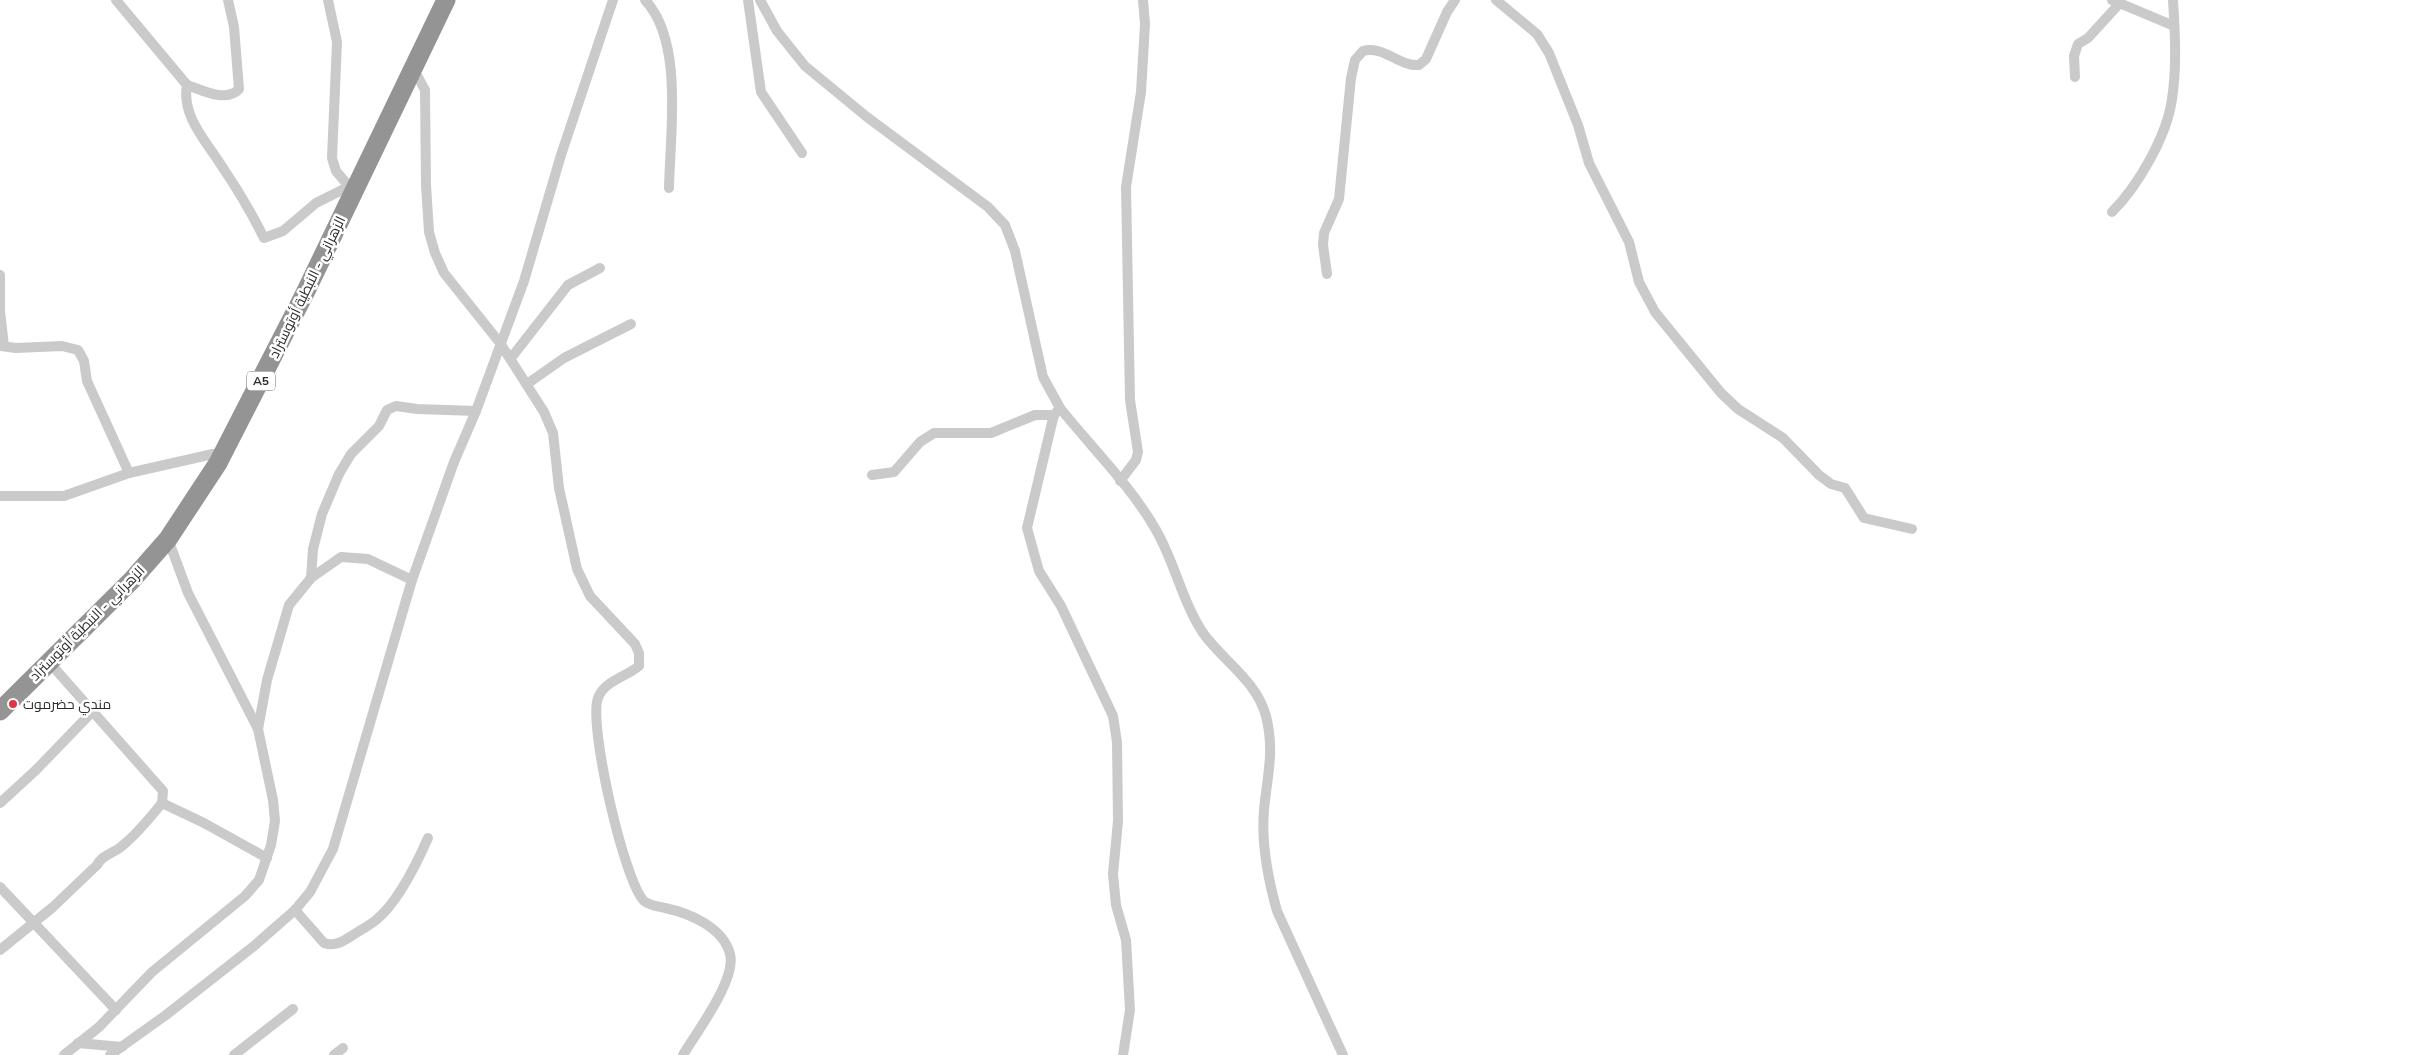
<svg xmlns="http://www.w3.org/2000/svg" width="2433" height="1055" font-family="'Nunito Sans',Cairo,sans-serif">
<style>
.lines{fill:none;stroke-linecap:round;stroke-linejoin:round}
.street{stroke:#cacaca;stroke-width:10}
.highway{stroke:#949494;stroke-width:19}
.poi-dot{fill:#dc3741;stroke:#fff;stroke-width:2}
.labels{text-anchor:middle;stroke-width:5;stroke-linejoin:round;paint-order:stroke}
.shield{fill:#fff;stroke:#6c6c6c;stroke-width:1}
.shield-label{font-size:12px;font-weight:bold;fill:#2d2d2d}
.street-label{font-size:14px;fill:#2d2d2d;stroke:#fff}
.poi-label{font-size:14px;fill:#2d2d2d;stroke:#fff;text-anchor:start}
</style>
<rect width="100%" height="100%" fill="#fff"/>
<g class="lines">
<g class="street">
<path d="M 116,0 L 187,85 C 181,117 208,143 223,168 C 238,190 252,214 264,238 L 283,231 L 316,203 L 344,189"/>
<polyline points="328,0 337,42 332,158 336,171 347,184"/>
<path d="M 645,0 C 684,41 670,134 669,188"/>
<polyline points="748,0 761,92 802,153"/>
<path d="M 760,0 L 777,31 L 805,66 L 867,117 L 988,207 L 1005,225 L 1015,251 L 1043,377 L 1060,408 C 1092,448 1131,486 1156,530 C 1175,563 1182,601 1203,633 C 1224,662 1256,680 1266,716 C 1275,752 1267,776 1264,810 C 1261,844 1268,879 1277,911 L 1343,1055"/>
<polyline points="1496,0 1537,34 1549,53 1578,125 1589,163 1629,242 1639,282 1655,312 1721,393 1738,409 1783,438 1819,475 1831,484 1845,488 1864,518 1912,529"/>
<polyline points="2112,0 2174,26"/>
<path d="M 411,72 L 418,77 L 425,90 L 426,185 L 429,232 L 435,253 L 444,273 L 500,343 L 544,412 L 553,433 L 559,488 L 577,569 L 590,596 L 635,644 L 639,653 L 639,666 C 626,677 604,681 598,698 C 588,724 624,881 644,901 C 650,906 658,906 665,908 C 689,913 723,927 730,954 C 737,979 696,1033 683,1055"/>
<polyline points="2075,77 2074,56 2078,44 2088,38 2119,4"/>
<path d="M 187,85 C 202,90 226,103 239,89 L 234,27 L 228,0"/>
<path d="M 2112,212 C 2138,186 2167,136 2172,99 C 2177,67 2175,32 2173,0"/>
<path d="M 1327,274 L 1323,245 L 1324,233 L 1339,199 L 1351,78 L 1355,60 L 1363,51 C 1383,45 1400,67 1419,65 L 1426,59 L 1447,12 L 1455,0"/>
<polyline points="0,275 0,311 4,346"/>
<polyline points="0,346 16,348 62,346 78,350 84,361 87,381 129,473"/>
<polyline points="511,358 568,285 600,268"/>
<polyline points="527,384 564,358 631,324"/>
<polyline points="1060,408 1054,415 1051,427 1027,528 1039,571 1061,606 1113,716 1117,742 1118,821 1113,874 1116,905 1126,940 1130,1010 1123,1055"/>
<polyline points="872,475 894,472 920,442 934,433 991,433 1035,415 1054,415"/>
<polyline points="1120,481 1136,460 1138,452 1130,400 1126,187 1141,92 1145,24 1143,0"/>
<polyline points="0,496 64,496 129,473 213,454"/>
<polyline points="311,578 313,549 322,514 339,474 351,454 379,426 387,410 396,406 417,409 476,411"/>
<polyline points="49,662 163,791 162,803 204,823 267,858"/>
<polyline points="258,729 267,680 289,605 311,578 341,557 368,559 412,580"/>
<polyline points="0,803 36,770 92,712"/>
<polyline points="0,887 116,1010"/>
<path d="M 295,910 L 324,943 C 336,947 343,941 353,935 C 360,930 369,926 376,920 C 397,903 417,863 428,838"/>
<path d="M 0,950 L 53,907 L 97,865 C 103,854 113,854 122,846 C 137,834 150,818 162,803"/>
<polyline points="78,1043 122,1047"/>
<polyline points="64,1055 99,1027 152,972 245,896 259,880 271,845 275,821 273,800 258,729 188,593 168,539"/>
<polyline points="110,1055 166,1015 254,946 295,910 310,892 333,849 412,580 454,462 476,411 524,281 561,155 613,0"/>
<polyline points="234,1055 293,1009"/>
<polyline points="334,1055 343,1048"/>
</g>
<polyline class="highway" points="0,711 132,580 168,539 218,463 305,293 446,0"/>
</g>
<circle class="poi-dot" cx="13" cy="704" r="5"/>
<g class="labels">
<rect class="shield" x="247" y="371.5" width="28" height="19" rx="4"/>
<g class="shield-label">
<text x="261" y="385">A5</text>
</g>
<g class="street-label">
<text transform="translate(307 287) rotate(-64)" y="5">الزهراني - النبطية أوتوستراد</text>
<text transform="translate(87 623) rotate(-45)" y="5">الزهراني - النبطية أوتوستراد</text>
</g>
<g class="poi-label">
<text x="23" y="709">مندي حضرموت</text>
</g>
</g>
</svg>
